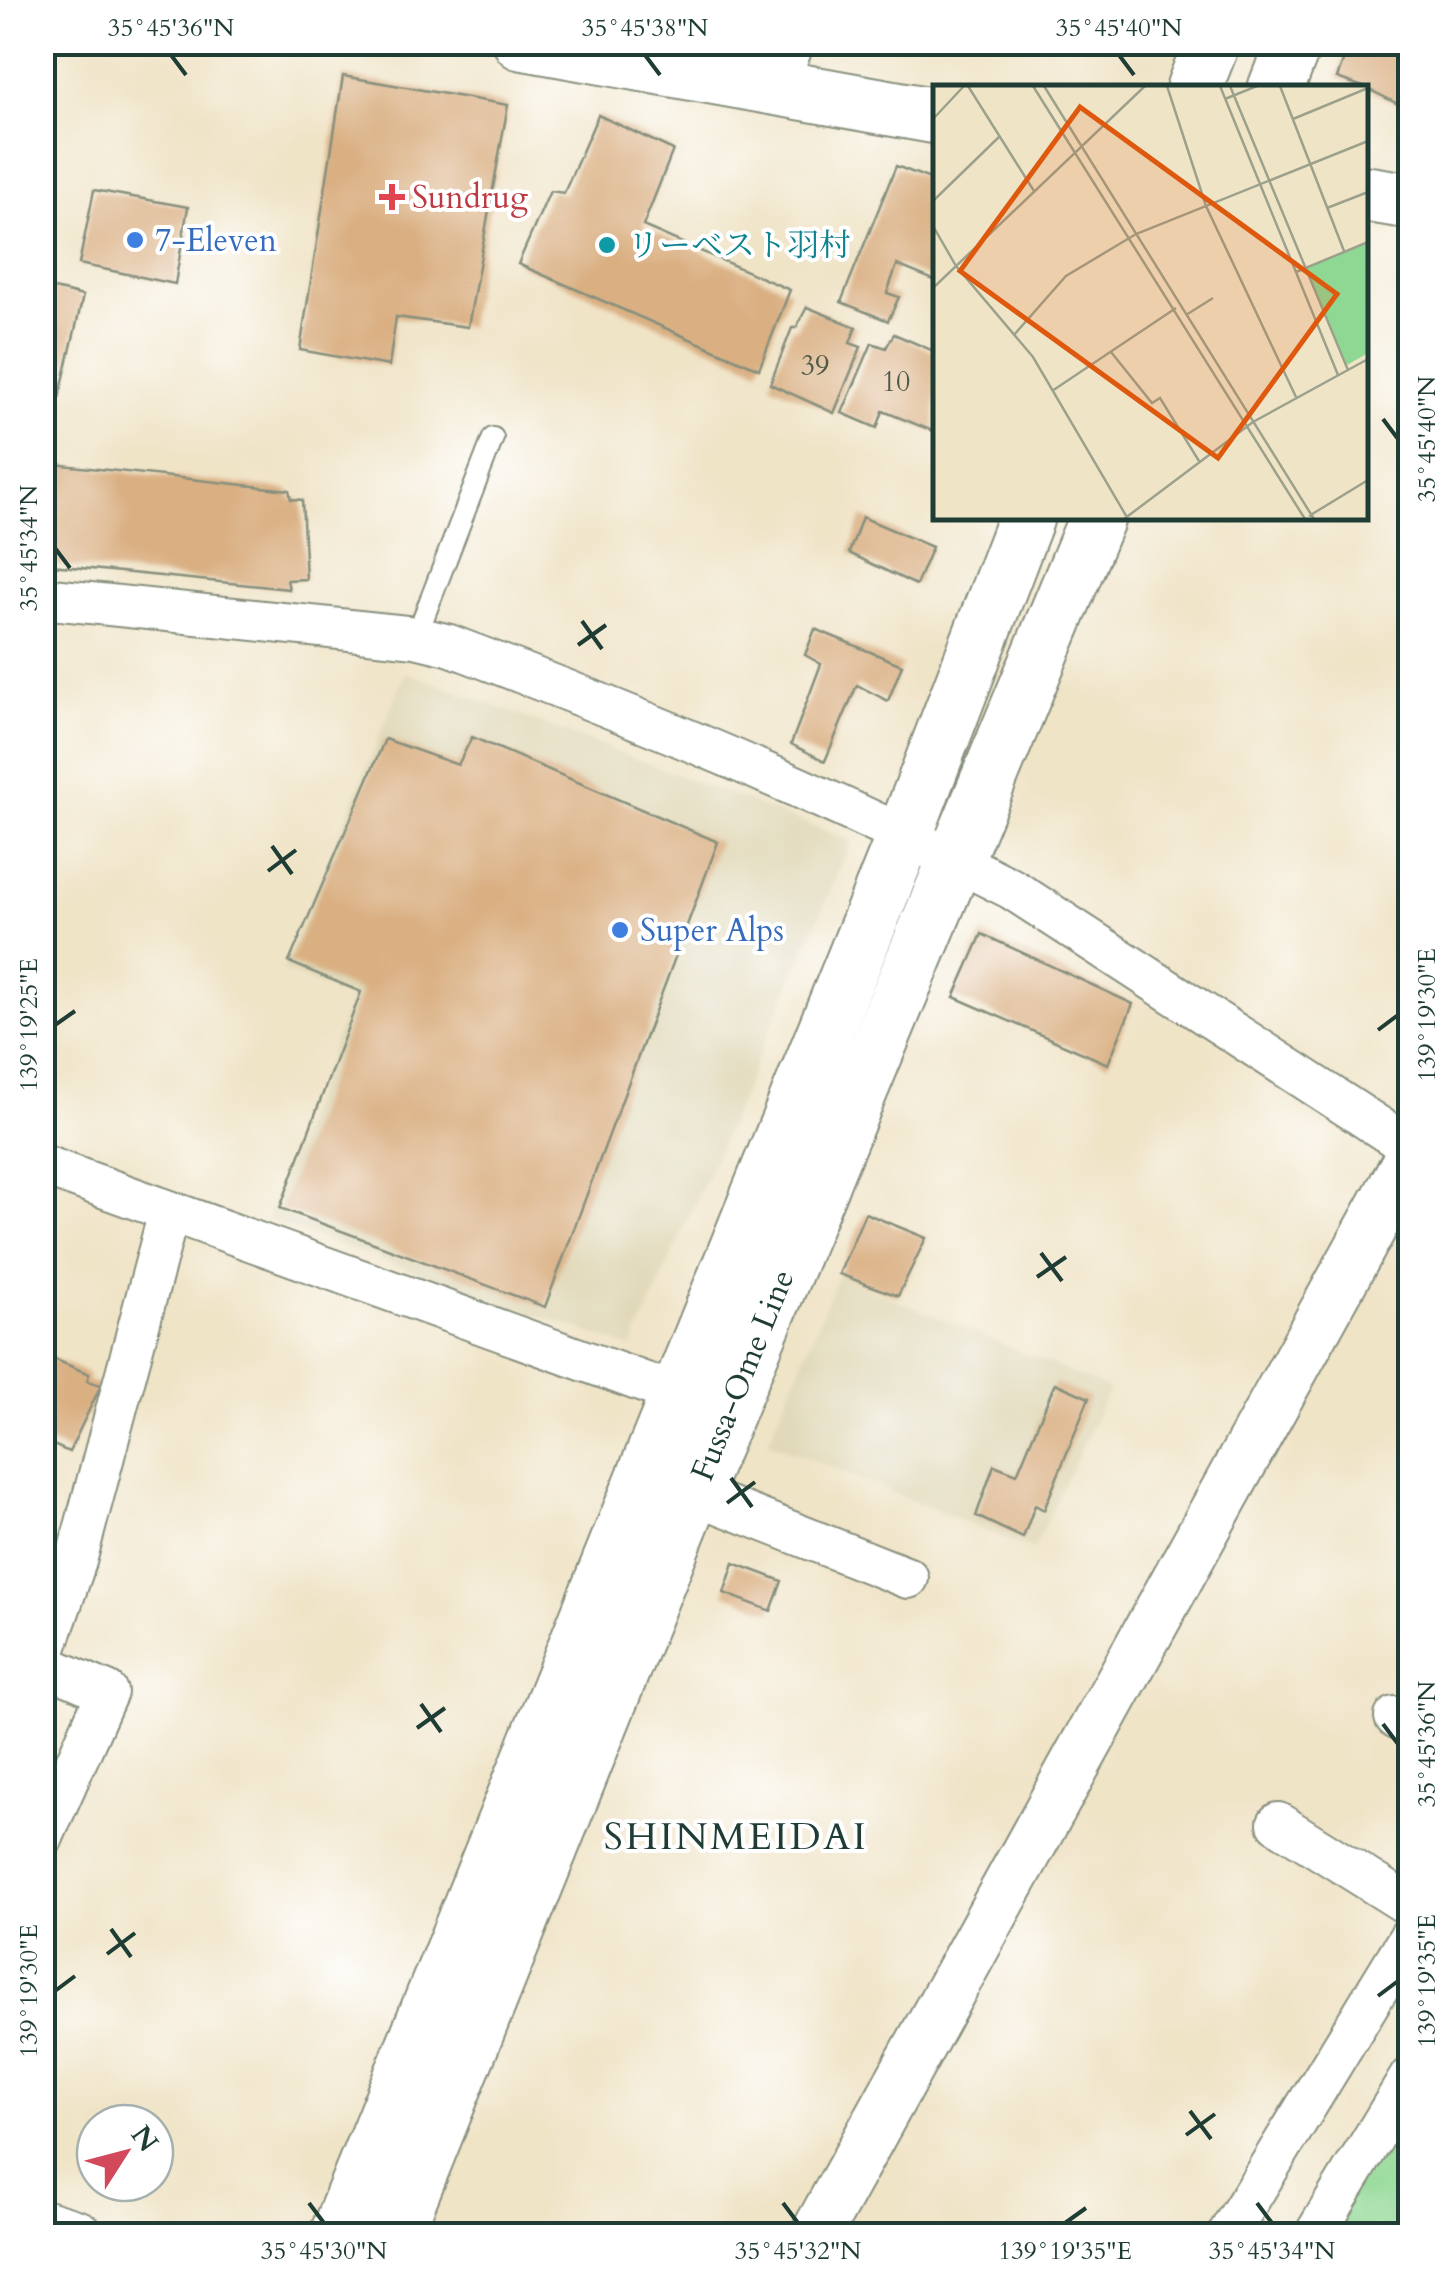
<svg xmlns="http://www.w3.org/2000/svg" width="1453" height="2278" font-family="Cardo,'Noto Serif JP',serif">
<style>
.built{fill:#e0d8b7}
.green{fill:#8fd893;stroke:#578a64;stroke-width:2.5}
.building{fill:#dab083}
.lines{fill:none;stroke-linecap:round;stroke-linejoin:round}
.service-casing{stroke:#88907e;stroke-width:24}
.minor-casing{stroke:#88907e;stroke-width:44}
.tertiary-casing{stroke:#88907e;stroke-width:54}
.secondary-casing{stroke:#88907e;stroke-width:59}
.service{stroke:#fff;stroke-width:20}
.minor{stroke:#fff;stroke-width:40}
.tertiary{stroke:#fff;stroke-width:50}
.secondary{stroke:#fff;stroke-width:55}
.ticks{fill:none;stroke:#1f3d34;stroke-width:4}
.health-dot{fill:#e0444e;stroke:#fff;stroke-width:4}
.shop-dot{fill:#3f7fe0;stroke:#fff;stroke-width:4}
.culture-dot{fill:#0f9aa8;stroke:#fff;stroke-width:4}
.labels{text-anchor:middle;stroke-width:8;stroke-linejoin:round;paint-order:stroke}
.number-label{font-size:28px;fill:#4e5a48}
.health-label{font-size:32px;fill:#be3a42;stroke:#fff;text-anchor:start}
.shop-label{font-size:32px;fill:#366cbe;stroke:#fff;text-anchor:start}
.culture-label{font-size:32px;fill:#0d838f;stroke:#fff;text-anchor:start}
.street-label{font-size:32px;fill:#1f3d34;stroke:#fff}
.quarter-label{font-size:38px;letter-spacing:2.5px;fill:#1f3d34;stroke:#fff}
.inset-road{fill:none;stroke:#9ca18c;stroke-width:2.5}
.view{fill:#de580e;fill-opacity:0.15;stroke:#de580e;stroke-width:5}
.inset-edge{fill:none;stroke:#1f3d34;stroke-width:5}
.neatline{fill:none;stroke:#1f3d34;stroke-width:4}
.ticks-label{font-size:25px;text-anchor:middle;fill:#1f3d34}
</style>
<rect width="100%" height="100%" fill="#fff"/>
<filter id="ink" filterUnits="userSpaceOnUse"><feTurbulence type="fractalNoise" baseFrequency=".01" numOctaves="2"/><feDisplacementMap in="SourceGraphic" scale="20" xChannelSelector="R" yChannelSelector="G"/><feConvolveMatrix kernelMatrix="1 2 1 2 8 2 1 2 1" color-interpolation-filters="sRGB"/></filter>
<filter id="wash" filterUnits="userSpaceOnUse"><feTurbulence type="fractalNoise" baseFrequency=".0048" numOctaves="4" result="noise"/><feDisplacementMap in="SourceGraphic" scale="40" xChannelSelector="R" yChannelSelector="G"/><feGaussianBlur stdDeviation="2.25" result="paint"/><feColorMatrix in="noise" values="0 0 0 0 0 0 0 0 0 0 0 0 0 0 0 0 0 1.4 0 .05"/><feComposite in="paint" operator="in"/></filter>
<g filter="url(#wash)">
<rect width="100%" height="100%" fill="#f0e4c7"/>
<g class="built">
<polygon points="406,672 852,841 632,1348 266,1220 351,998 283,970"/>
<polygon points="838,1275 1109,1389 1033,1550 768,1442"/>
</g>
<polygon class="green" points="1410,2075 1410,2235 1316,2235"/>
<g id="blocks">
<g class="building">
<polygon points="1350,42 1393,42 1410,50 1410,110 1366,88 1337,78"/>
<polygon points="343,76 508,105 468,327 396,317 389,366 300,350"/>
<polygon points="598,115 673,150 643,226 790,290 759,369 518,264 550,191 564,193"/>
<polygon points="896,166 933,180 930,192 936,194 936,281 897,265 887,293 899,297 888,321 841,302"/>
<polygon points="94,190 188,207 175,284 79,264"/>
<polygon points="42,286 83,296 44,463 289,490 291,499 302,500 306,579 287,580 289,589 42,564"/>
<polygon points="807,307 856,327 850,343 861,347 834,413 770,384 792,328 796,328"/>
<polygon points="894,334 936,352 935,432 883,411 877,428 842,413 872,343 886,348"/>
<polygon points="862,517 932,547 916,585 849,553"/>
<polygon points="815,629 902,665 888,701 857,685 825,761 791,744 821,664 805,655"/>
<polygon points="472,737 718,842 545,1307 280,1208 361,992 289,962 385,739 458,765"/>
<polygon points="982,934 1133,1004 1108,1064 954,997"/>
<polygon points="865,1213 926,1238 898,1296 839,1274"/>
<polygon points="42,1354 89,1374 87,1381 101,1385 69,1452 42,1440"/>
<polygon points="1055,1383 1089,1398 1044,1510 1035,1505 1023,1538 976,1516 994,1465 1017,1474"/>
<polygon points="734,1563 782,1581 771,1611 724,1593"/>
</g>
</g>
</g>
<g filter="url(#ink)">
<use href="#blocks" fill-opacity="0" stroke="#88907e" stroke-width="2.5"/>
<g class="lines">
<g class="service-casing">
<polyline id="service" points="416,637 493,438"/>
</g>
<g class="minor-casing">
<g id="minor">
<polyline points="776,87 794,42"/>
<path d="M 42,598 L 416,637 L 449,645 C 640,717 830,796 1012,889 L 1410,1147"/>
<polyline points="42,1165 704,1404"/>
<polyline points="693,1493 908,1578"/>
<polyline points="42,1660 76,1561 169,1212"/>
<polyline points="42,1664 107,1692 42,1839"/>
<polyline points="1395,1717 1410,1725"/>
<polyline points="1278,1823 1410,1906"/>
<polyline points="1227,2236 1410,1936"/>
<polyline points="1314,2236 1410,2077"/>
</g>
</g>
<g class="tertiary-casing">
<g id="tertiary">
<polyline points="42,2225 78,2236"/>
<polyline points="815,2236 1410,1157"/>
</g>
</g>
<g class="secondary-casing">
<g id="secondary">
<polyline points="521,42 936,116"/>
<polyline points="1194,88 1212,42"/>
<polyline points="1276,88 1294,42"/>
<polyline points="1366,194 1410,201"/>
<polyline points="337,2236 904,837 1026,518"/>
<polyline points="394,2236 693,1493 1097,518"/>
</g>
</g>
<use href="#service" class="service"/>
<use href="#minor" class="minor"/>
<use href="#tertiary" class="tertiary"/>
<use href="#secondary" class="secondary"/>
</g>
</g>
<path class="ticks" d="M 171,55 L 186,75M 645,55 L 660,75M 1119,55 L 1134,75M 1383,419 L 1398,439M 55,548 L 70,568M 582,621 L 602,649M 578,645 L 606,625M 272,846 L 292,874M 268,871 L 296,850M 55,1025 L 75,1011M 1378,1030 L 1398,1015M 1041,1253 L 1062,1281M 1037,1277 L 1066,1257M 731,1478 L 752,1507M 727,1503 L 755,1482M 421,1704 L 441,1732M 1383,1724 L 1398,1744M 417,1728 L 445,1708M 111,1929 L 131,1957M 107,1954 L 135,1933M 55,1991 L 75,1976M 1378,1996 L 1398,1981M 1190,2111 L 1211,2139M 1186,2135 L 1215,2114M 309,2203 L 324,2223M 783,2203 L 798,2223M 1257,2203 L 1272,2223M 1065,2223 L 1086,2208"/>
<path class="health-dot" d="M387 182h10v10h10v10h-10v10h-10v-10h-10v-10h10z"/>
<g class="shop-dot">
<circle cx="135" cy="240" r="10"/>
<circle cx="620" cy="930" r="10"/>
</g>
<circle class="culture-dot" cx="607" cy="245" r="10"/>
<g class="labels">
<g class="number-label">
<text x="815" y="375">39</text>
<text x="896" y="391">10</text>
</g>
<g class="health-label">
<text x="412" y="208">Sundrug</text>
</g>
<g class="shop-label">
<text x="155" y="251">7-Eleven</text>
<text x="640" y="941">Super Alps</text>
</g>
<g class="culture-label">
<text x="627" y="256">リーベスト羽村</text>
</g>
<g class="street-label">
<text transform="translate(742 1375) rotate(-68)" y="11">Fussa-Ome Line</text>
</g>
<g class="quarter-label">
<text x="736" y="1849">SHINMEIDAI</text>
</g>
</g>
<g transform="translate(933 85)">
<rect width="435" height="435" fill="#f0e4c7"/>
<path d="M 435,156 L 435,268 L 414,280 L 372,184 Z" fill="#8fd893"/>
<path class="inset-road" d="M 35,1 L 101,106M 100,1 L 372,434M 111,1 L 381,434M 234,1 L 273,121 L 363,312M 287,1 L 405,290M 297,1 L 415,285M 347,1 L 411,166M 292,14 L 324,1M 0,34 L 31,1M 360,34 L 435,3M 0,116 L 67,51M 394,123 L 435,107M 0,141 L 23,181 L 100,272 L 195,434M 363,187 L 435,157M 0,203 L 212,1M 253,230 L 280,213M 81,250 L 133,191 L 203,149 L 435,56M 178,267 L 219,318 L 227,313 L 266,376M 119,306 L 243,223M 376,431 L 435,395M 191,434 L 320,337 L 435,274"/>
<path class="view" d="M 147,22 L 404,209 L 285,373 L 27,186 Z"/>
<rect width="435" height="435" class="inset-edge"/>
</g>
<rect width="1453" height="2278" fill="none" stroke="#fff" stroke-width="110"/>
<g transform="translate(125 2153) rotate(54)"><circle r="48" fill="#ffffff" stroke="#a5b1ae" stroke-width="2.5"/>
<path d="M0-8L18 38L0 25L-18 38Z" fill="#d1495b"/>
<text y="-15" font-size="28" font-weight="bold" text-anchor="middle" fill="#1f3d34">N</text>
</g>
<rect x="55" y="55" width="1343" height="2168" class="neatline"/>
<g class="ticks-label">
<text x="171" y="36">35°45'36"N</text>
<text x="645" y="36">35°45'38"N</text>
<text x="1119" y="36">35°45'40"N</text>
<text transform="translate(1426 439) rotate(-90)" y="9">35°45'40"N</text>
<text transform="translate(28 548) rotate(-90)" y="9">35°45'34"N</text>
<text transform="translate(1426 1015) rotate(-90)" y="9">139°19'30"E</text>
<text transform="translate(28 1025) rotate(-90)" y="9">139°19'25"E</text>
<text transform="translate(1426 1744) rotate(-90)" y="9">35°45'36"N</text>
<text transform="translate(1426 1981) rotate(-90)" y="9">139°19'35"E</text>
<text transform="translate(28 1991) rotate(-90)" y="9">139°19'30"E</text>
<text x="324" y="2259">35°45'30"N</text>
<text x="798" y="2259">35°45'32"N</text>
<text x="1065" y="2259">139°19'35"E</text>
<text x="1272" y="2259">35°45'34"N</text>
</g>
</svg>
